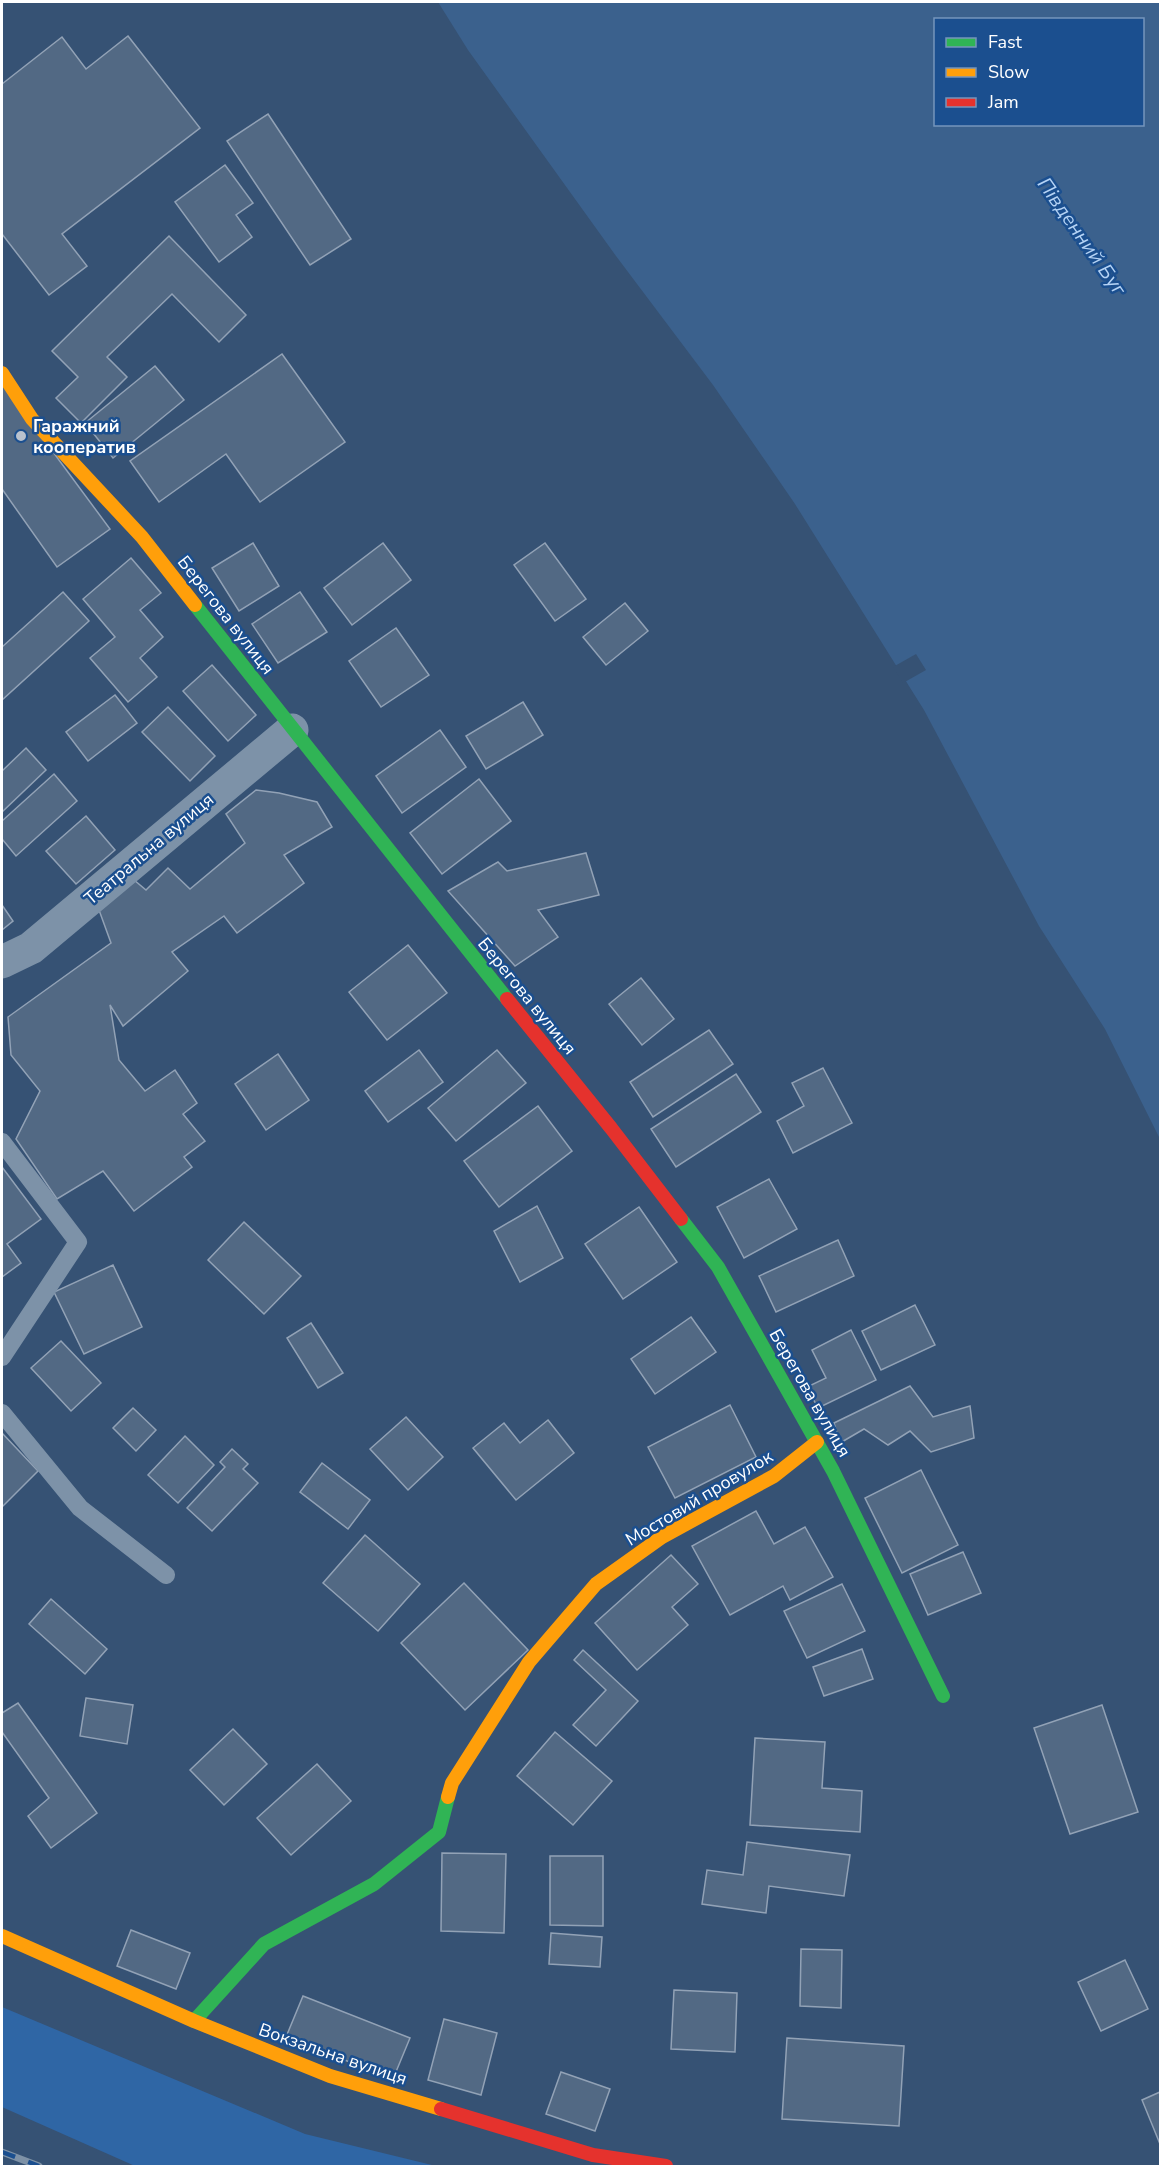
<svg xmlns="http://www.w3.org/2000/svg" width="1162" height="2168" font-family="'Nunito Sans',sans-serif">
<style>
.green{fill:#2f66a5}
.water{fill:#3b618d;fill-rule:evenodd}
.pier{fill:#365274}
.building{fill:#526984;stroke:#92a2b6;stroke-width:1.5}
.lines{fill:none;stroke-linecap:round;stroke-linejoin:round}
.lane{stroke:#7d92a8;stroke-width:18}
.street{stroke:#7d92a8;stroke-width:33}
.fast{stroke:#30b455;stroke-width:14}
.slow{stroke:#ff9f0a;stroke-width:14}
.jam{stroke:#e5322d;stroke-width:14}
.rail-casing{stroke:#7e92a7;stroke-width:7}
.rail{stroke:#1b4f8f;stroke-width:4.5;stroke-dasharray:14;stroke-linecap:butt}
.poi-dot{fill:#b9c2ce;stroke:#1b4f8f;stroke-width:2}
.labels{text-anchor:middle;stroke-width:5;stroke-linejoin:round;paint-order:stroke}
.poi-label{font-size:18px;font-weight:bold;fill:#fff;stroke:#1b4f8f;text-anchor:start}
.street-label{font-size:18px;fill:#fff;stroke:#1b4f8f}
.water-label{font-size:20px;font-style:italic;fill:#b5d3f5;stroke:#1b4f8f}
</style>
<rect width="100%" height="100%" fill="#365274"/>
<polygon class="green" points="2,2007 305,2134 436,2166 135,2166 2,2107"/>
<path class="water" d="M 438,2 L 1160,2 L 1160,1139 L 1105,1029 L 1039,926 L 924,710 L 795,504 L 713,385 L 616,256 L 468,50 ZM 936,20 L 1142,20 L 1142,124 L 936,124 Z"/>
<polygon class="pier" points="916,654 926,670 903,683 893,667"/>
<g class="building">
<polygon points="128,36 200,128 62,234 87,266 49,295 2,234 2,84 62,37 86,69"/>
<polygon points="268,114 351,239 310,265 227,141"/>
<polygon points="225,165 253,203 236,215 252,237 219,262 175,202"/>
<polygon points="169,236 246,315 219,342 172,294 107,357 127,377 81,423 56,398 78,377 52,351"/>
<polygon points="282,354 345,442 260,502 226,454 159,502 130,461"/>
<polygon points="155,366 184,400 113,458 85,423"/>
<polygon points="2,383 110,529 57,567 2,489"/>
<polygon points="253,543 279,586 239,611 212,568"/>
<polygon points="383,543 411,580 352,625 324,588"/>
<polygon points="545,543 586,599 555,621 514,565"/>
<polygon points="131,558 161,593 140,610 163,637 140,658 157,677 128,702 90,658 115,637 83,599"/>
<polygon points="63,592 89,621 2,700 2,647"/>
<polygon points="300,592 327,632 278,663 252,624"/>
<polygon points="625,603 648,631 606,665 583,637"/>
<polygon points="396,628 429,675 381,707 349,661"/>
<polygon points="212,665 256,715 228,741 183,691"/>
<polygon points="115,695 137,723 88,761 66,732"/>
<polygon points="523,702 543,735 486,769 466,736"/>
<polygon points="168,707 215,756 190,781 142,732"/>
<polygon points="440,730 466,767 402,813 376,776"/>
<polygon points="26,748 46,770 2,812 2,771"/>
<polygon points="54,774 77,801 16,856 2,839 2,821"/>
<polygon points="479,779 511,821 442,874 410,833"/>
<polygon points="256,790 279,793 317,802 332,827 284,855 304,883 237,933 224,916 172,952 188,971 123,1026 110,1005 119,1060 145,1091 175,1070 197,1103 183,1114 205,1141 184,1157 192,1167 134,1211 103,1171 57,1199 16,1139 40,1091 11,1055 8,1017 111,943 99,910 134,880 146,890 168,868 190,889 245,843 226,814"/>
<polygon points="86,816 115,850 76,884 46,851"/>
<polygon points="586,853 599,895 538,910 558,937 515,966 448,891 498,862 507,871"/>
<polygon points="2,905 13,921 2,930"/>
<polygon points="408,945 447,993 387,1040 349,992"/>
<polygon points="641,978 674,1019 642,1045 609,1004"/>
<polygon points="709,1030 733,1064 653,1117 630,1082"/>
<polygon points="419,1050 443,1082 388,1122 365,1091"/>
<polygon points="497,1050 526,1083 456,1141 428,1108"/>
<polygon points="278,1054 309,1100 266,1130 235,1084"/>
<polygon points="823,1068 852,1123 793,1153 777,1121 804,1106 792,1083"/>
<polygon points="736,1074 761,1112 676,1167 651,1129"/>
<polygon points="538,1106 572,1151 499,1207 464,1161"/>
<polygon points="2,1167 41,1219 7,1244 21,1263 2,1277"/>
<polygon points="769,1179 797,1229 744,1258 717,1207"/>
<polygon points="537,1206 563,1258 520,1282 494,1231"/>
<polygon points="639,1207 677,1262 623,1299 585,1244"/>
<polygon points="244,1222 301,1276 264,1314 208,1260"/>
<polygon points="838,1240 854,1276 776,1312 759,1276"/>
<polygon points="113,1265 142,1327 84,1354 54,1292"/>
<polygon points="915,1305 935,1345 881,1370 862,1331"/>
<polygon points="691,1317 716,1352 655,1394 631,1359"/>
<polygon points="311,1323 343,1373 318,1388 287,1338"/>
<polygon points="851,1330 876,1380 818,1408 807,1387 826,1378 812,1350"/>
<polygon points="61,1341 101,1383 71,1411 31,1368"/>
<polygon points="910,1386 933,1417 970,1406 974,1438 931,1452 910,1431 888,1445 864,1429 840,1443 834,1423"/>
<polygon points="730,1405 756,1457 675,1498 648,1447"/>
<polygon points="133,1408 156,1430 136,1451 113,1428"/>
<polygon points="406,1417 443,1457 408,1490 370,1449"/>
<polygon points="548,1420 574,1453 516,1500 473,1448 504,1423 520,1443"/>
<polygon points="2,1433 38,1471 2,1507"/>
<polygon points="185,1436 214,1465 178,1503 148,1475"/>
<polygon points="232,1449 248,1464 243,1469 258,1483 212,1531 187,1508 225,1467 220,1462"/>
<polygon points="322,1463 370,1500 348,1529 300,1492"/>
<polygon points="921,1470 958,1545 902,1573 865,1498"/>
<polygon points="756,1511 774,1544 805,1527 833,1577 790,1600 783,1586 730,1615 692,1546"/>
<polygon points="365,1535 420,1584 378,1631 323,1583"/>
<polygon points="963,1552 981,1593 928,1615 910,1574"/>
<polygon points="671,1555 698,1584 672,1607 688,1625 637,1670 595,1623"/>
<polygon points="464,1583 528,1650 465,1710 401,1643"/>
<polygon points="842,1584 865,1631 807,1658 784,1611"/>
<polygon points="51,1599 107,1649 85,1674 29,1624"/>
<polygon points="862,1649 873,1679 824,1696 813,1667"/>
<polygon points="583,1650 638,1701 596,1746 573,1725 606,1690 574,1660"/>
<polygon points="86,1698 133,1705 127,1744 80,1736"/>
<polygon points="18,1703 97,1813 51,1848 28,1816 49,1798 2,1732 2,1713"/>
<polygon points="1102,1705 1138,1812 1070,1834 1034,1728"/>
<polygon points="233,1729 267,1764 224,1805 190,1770"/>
<polygon points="555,1732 612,1781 573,1825 517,1776"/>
<polygon points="755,1738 825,1742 822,1788 862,1791 860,1832 750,1825"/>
<polygon points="317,1764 351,1801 291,1855 257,1818"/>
<polygon points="747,1842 850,1855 844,1896 769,1886 766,1913 702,1904 707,1870 743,1875"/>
<polygon points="442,1853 506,1854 504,1933 441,1931"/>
<polygon points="550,1856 603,1856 603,1926 550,1925"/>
<polygon points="131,1930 190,1953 176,1989 117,1966"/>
<polygon points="551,1933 602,1937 600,1967 549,1964"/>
<polygon points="801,1949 842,1950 841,2008 800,2006"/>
<polygon points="1125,1960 1148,2009 1101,2031 1078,1982"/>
<polygon points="674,1990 737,1993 735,2052 671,2049"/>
<polygon points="303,1996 410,2038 393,2079 286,2037"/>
<polygon points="444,2019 497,2033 481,2095 428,2080"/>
<polygon points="787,2038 904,2046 899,2126 782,2119"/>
<polygon points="561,2072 610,2089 595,2131 546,2114"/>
<polygon points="1160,2092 1160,2144 1142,2100"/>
</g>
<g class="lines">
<g class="lane">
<polyline points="2,1142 78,1242 2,1357"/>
<polyline points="2,1413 80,1508 166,1575"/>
</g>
<polyline class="street" points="2,962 31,948 292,730"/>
<g class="fast">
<polyline points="195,605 507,999"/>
<polyline points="681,1219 718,1267 833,1471 943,1696"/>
<polyline points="194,2021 264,1944 374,1884 439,1832 448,1797"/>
</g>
<g class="slow">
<polyline points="2,373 32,419 142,537 195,605"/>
<polyline points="448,1797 452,1783 529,1662 596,1584 662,1537 774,1476 817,1442"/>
<polyline points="2,1936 194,2021 330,2076 441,2109"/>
</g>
<g class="jam">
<polyline points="507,999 611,1128 681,1219"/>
<polyline points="441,2109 593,2155 666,2166"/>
</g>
<g class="rail-casing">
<polyline id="rail" points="2,2152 39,2166"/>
</g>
<use href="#rail" class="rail"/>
</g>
<circle class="poi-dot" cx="21" cy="436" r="6"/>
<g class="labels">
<g class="poi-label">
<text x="33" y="432">Гаражний<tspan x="33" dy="21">кооператив</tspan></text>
</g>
<g class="street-label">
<text transform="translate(226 615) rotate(52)" y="6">Берегова вулиця</text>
<text transform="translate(149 849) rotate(-40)" y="6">Театральна вулиця</text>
<text transform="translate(527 996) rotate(51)" y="6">Берегова вулиця</text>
<text transform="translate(810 1393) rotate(60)" y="6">Берегова вулиця</text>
<text transform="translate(699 1498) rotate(-31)" y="6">Мостовий провулок</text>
<text transform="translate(333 2054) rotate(19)" y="6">Вокзальна вулиця</text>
</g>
<g class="water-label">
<text transform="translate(1082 236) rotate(55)" y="7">Південний Буг</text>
</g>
</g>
<rect width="1162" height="2168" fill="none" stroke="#ffffff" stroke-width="6"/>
<rect x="934" y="18" width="210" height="108" fill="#1b4f8f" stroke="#7695bc" stroke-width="1.5"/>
<rect x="946" y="38" width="30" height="9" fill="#30b455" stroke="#7695bc" stroke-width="1.5"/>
<text x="988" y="48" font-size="18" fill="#ffffff">Fast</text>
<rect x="946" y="68" width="30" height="9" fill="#ff9f0a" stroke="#7695bc" stroke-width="1.5"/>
<text x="988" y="78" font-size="18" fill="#ffffff">Slow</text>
<rect x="946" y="98" width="30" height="9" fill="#e5322d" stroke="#7695bc" stroke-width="1.5"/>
<text x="988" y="108" font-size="18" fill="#ffffff">Jam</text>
</svg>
